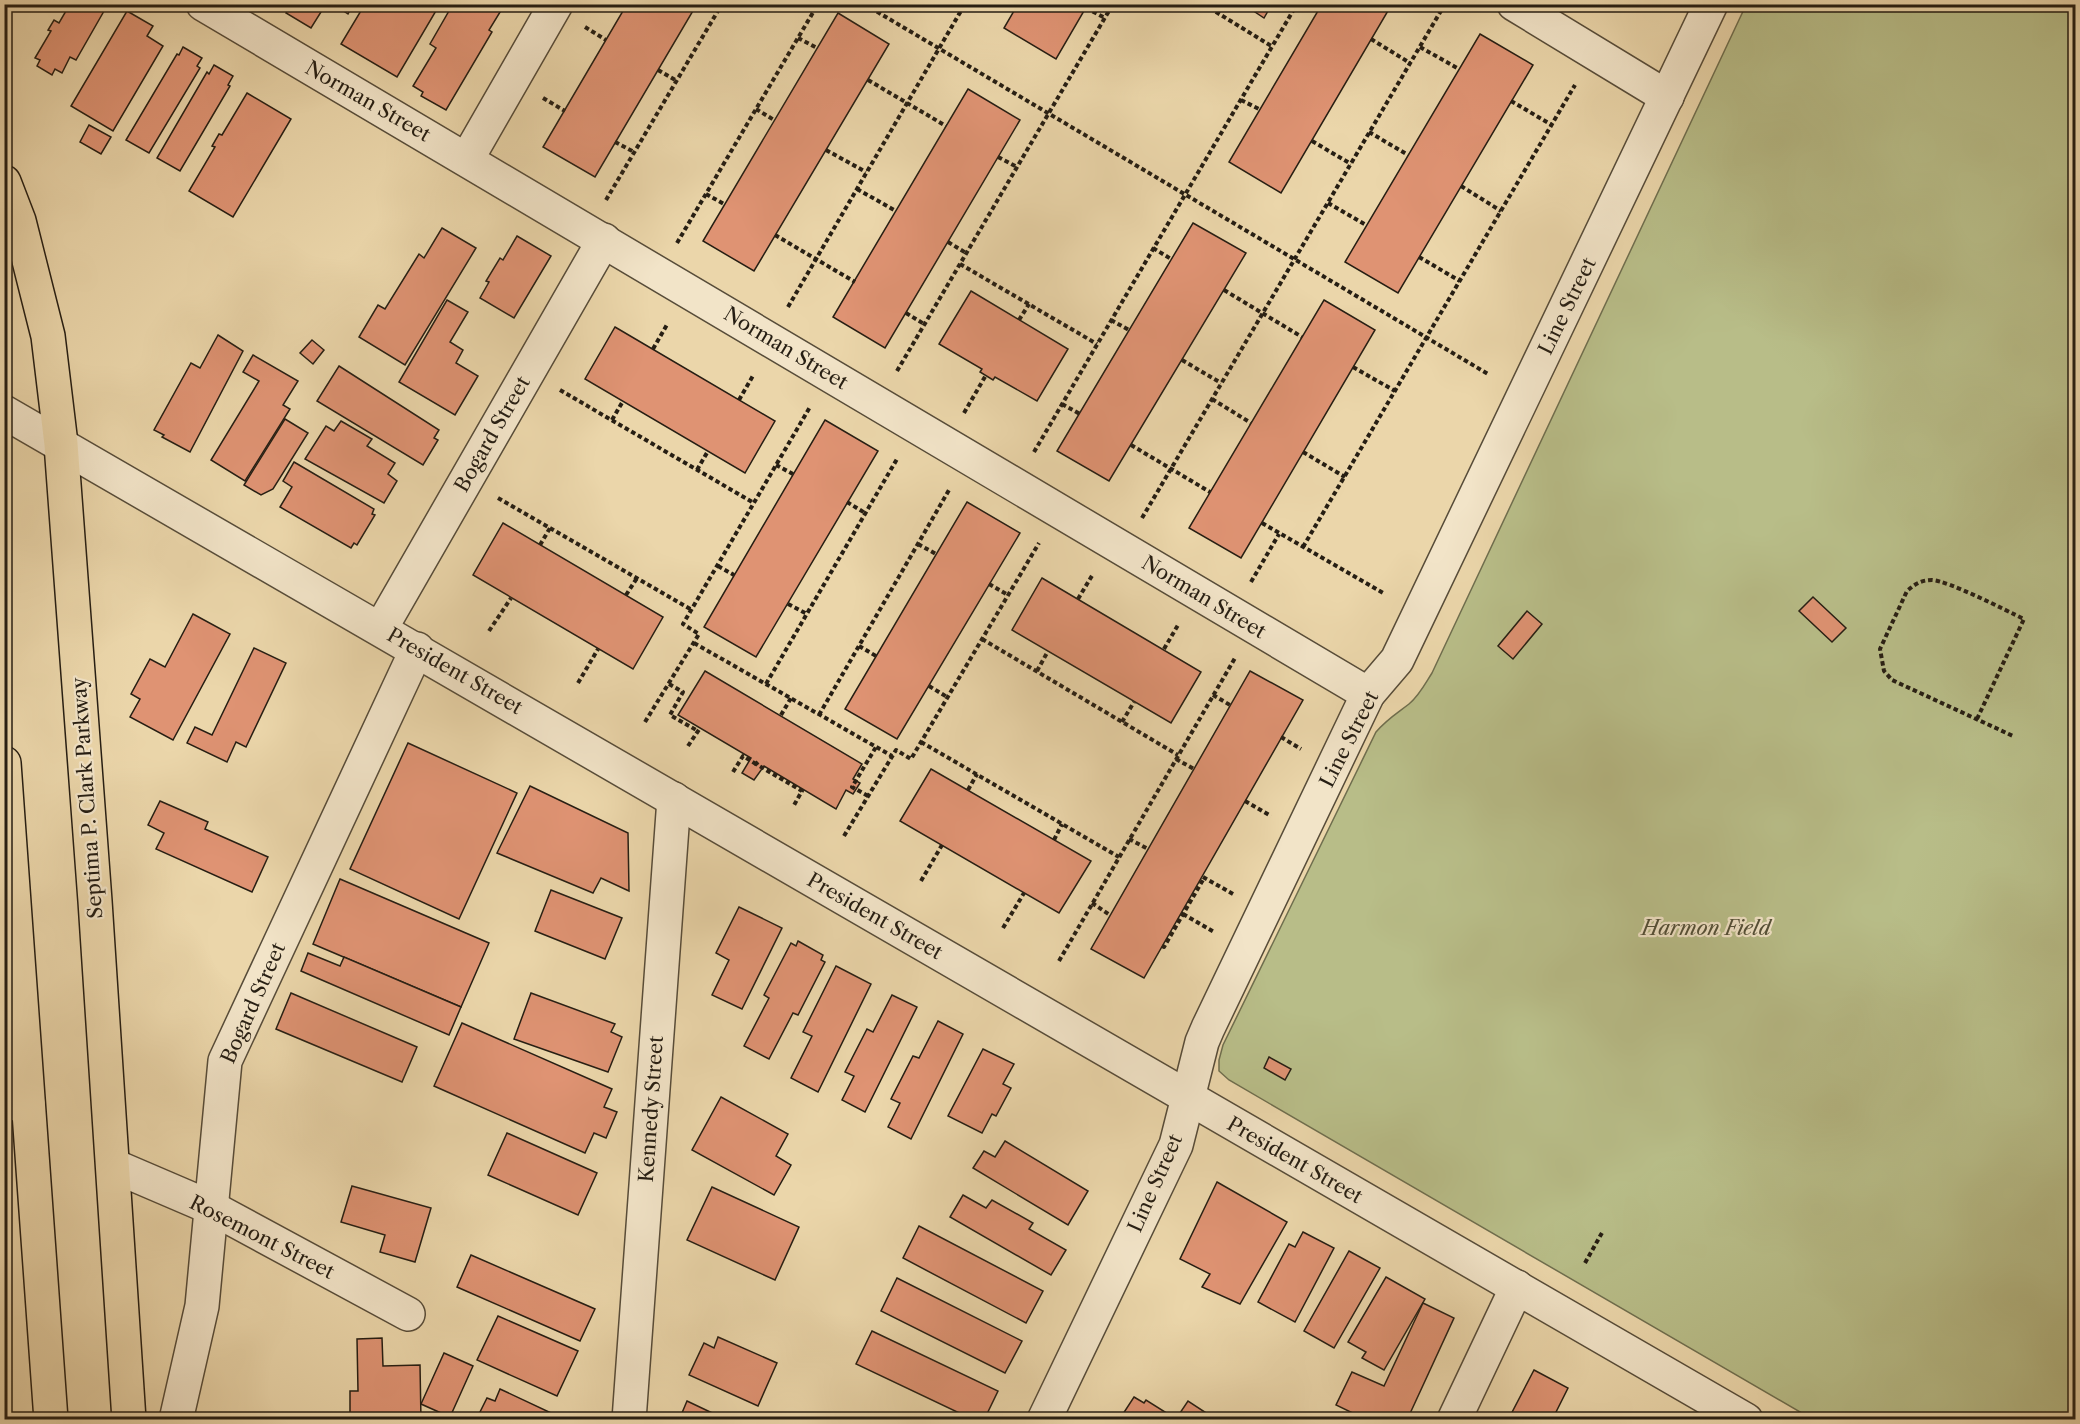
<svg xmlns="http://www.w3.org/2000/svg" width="2080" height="1424" font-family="'Libre Caslon Text',serif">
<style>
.green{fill:#b8bd88;stroke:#6f6e4e;stroke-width:1.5}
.building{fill:#df9373;stroke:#261e13;stroke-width:1.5}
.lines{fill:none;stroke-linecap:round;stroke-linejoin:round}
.minor-casing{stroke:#574c39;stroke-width:36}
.highway-casing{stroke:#261e13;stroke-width:36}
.path{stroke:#261e13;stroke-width:4;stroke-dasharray:4.5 3;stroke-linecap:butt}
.minor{stroke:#f2e4c8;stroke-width:33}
.highway{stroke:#ebd6aa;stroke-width:33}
.labels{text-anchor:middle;stroke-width:4.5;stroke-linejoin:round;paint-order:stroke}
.street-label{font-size:20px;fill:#261e13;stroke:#f2e4c8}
.park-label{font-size:20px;font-style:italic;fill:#524e36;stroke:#f2e4c8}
</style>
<rect width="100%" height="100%" fill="#ebd6aa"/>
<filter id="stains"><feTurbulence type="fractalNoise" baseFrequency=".00333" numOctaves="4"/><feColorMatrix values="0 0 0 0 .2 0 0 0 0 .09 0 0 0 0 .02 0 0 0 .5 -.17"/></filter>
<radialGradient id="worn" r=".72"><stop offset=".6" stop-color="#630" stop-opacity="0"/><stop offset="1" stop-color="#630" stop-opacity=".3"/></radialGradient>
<path class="green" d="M 1746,5 L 2075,5 L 2075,1419 L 1812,1419 L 1229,1080 L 1219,1071 L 1219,1060 L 1223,1045 L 1376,732 C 1387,719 1396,714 1409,704 C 1419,696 1425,684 1432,673 Z"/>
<g class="building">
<polygon points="70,4 108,4 76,60 70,57 62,73 55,69 52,75 37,66 40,60 35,58 51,31 48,30 54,20 59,23"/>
<polygon points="291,4 326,4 311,28 286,13"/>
<polygon points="333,4 353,4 348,14"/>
<polygon points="365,4 440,4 397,77 341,44"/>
<polygon points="453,4 505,4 489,30 492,32 446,110 421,96 423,92 413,86 436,48 430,44"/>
<polygon points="627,4 697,4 595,177 543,147"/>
<polygon points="1018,4 1088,4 1056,59 1004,28"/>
<polygon points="1243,4 1272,4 1264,18"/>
<polygon points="1322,4 1392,4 1281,193 1229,162"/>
<polygon points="127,11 153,26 147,36 163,46 113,131 71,106"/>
<polygon points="838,13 889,44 754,271 703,241"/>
<polygon points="1480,34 1533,65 1398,293 1345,262"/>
<polygon points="183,47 202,58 197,66 200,68 149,153 126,140 177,54 179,55"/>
<polygon points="214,65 233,76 228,85 230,86 180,171 157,158 207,72 209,74"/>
<polygon points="968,89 1020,120 885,348 833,317"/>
<polygon points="247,93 291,119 233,217 189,191 215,147 212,146 219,134 222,135"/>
<polygon points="89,125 111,137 101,154 80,142"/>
<polygon points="1193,223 1246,253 1109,481 1057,451"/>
<polygon points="442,228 476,248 405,365 359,337 378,305 385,309 419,254 424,258"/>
<polygon points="517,236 551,256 514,318 480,298 489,282 486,281 500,258 503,260"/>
<polygon points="971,291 1068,349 1037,401 995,377 993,380 980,372 982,369 939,344"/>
<polygon points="447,300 468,312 450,342 463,350 456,363 478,376 455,415 399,382"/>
<polygon points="1324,300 1375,330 1241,558 1189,528"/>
<polygon points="615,327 775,421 745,473 585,379"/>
<polygon points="218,335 243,351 190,452 162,437 164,435 154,430 191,363 200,368"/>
<polygon points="312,340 324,350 313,364 300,353"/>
<polygon points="253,355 298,381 283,405 290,409 245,481 211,460 259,381 243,372"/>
<polygon points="339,366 439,430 434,438 438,440 423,465 317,401"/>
<polygon points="285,419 308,433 273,489 261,495 244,485"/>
<polygon points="825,420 878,451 756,657 704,627"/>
<polygon points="341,421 372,439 367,446 395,463 388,474 397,481 384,503 305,459 326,426 334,431"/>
<polygon points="294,462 374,509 372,514 375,515 357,545 354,543 351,548 280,507 292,487 283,481"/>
<polygon points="967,502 1020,533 897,739 845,709"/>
<polygon points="503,523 663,617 633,669 473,575"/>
<polygon points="1042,578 1201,672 1171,723 1012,630"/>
<polygon points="1813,597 1846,628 1832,642 1799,611"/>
<polygon points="1527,611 1542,624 1513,659 1498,646"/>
<polygon points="193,614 230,634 173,740 130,717 140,699 131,694 150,659 165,667"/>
<polygon points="254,648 286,663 246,747 236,742 227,762 187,743 195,727 212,735"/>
<polygon points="705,671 862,764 853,779 860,783 853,794 846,790 836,809 764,766 754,780 742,773 751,758 678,715"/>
<polygon points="1250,671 1303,700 1144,978 1091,949"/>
<polygon points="408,743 517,793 459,919 350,869"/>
<polygon points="931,769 1091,861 1059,913 900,821"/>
<polygon points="530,786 628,833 629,891 601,878 593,893 497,853"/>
<polygon points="160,801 208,822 205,829 268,857 252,892 156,849 164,833 148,825"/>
<polygon points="340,879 489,943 461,1007 313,944"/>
<polygon points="551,890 622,918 605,959 535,931"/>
<polygon points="739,907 782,928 742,1009 712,995 729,960 716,953"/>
<polygon points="798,941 823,955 821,960 825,962 798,1015 793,1013 769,1059 744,1046 769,998 764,995 791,943 796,946"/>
<polygon points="308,953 340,966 344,957 461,1007 449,1035 301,971"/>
<polygon points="836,966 871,984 818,1092 791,1078 812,1036 803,1032"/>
<polygon points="291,993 417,1047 402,1082 276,1029"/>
<polygon points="531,993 615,1024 611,1032 622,1037 608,1072 514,1039"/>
<polygon points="892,995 917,1007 865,1112 842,1100 854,1076 845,1072 867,1029 873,1032"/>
<polygon points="938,1021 963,1034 911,1139 888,1127 900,1103 891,1099 913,1056 919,1058"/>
<polygon points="462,1023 612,1089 604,1107 617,1112 606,1138 594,1133 585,1153 434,1086"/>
<polygon points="983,1049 1014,1064 1003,1084 1011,1088 996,1116 992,1114 982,1133 948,1116"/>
<polygon points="1269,1057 1291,1069 1285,1080 1264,1068"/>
<polygon points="721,1097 788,1134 776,1156 791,1165 774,1195 692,1150"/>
<polygon points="507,1133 597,1173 578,1215 488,1175"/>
<polygon points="1005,1141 1088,1191 1068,1225 973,1168 984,1151 995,1157"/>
<polygon points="1217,1182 1287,1222 1240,1304 1202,1287 1210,1274 1180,1259"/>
<polygon points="352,1186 431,1208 415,1262 380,1252 385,1235 341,1222"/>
<polygon points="712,1187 799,1227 775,1280 687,1240"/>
<polygon points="963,1195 986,1208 992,1200 1033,1223 1029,1229 1066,1250 1051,1275 950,1217"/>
<polygon points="919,1226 1043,1291 1026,1323 903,1258"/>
<polygon points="1303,1232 1334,1248 1295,1322 1258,1302 1289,1244 1295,1247"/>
<polygon points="1349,1251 1380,1268 1334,1348 1304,1331"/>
<polygon points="471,1255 595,1309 580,1341 457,1287"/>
<polygon points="1386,1277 1425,1299 1384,1370 1362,1358 1366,1352 1348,1342"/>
<polygon points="897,1278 1022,1341 1005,1373 881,1311"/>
<polygon points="1423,1303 1454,1318 1407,1420 1367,1420 1336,1405 1352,1372 1384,1386"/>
<polygon points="498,1316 578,1351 557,1396 477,1360"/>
<polygon points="872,1331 998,1391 984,1420 974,1420 856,1364"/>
<polygon points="718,1337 777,1363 758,1406 689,1375 704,1343 714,1348"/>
<polygon points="382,1338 383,1366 420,1365 421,1420 350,1420 350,1391 358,1391 357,1339"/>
<polygon points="444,1353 473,1366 450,1417 421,1404"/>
<polygon points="1534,1370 1568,1388 1552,1420 1508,1420"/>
<polygon points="500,1389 566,1420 476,1420 487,1398 495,1401"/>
<polygon points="1134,1397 1144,1403 1146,1400 1176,1419 1188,1401 1217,1420 1119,1420"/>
<polygon points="687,1401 727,1420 679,1420"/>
</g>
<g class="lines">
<g class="minor-casing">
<g id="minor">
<polyline points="203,4 1368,694"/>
<polyline points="1514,4 1667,97"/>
<polyline points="467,159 556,4"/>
<path d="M 4,412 C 587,745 1165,1085 1746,1420"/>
<polyline points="381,628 604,240"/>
<polyline points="4,1104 28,1103"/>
<polyline points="114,1166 212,1208 408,1314"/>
<polyline points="176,1420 202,1306 225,1061 417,649"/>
<polyline points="629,1420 674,799"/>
<polyline points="1044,1420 1176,1145 1202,1042 1208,1028 1368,694 1397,660 1711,4"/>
<polyline points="1454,1420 1517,1287"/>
</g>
</g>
<g class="highway-casing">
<g id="highway">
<polyline points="4,182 19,221 48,336 61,444 95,901 129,1420"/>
<polyline points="4,763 51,1420"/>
</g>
</g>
<g class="path">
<polyline points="864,4 1488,374"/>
<polyline points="1203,4 1273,47"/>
<polyline points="1314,4 1319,8"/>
<polyline points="1086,8 1105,18"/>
<polyline points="585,27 606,40"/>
<polyline points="798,38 817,48"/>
<polyline points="1371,39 1410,63"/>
<polyline points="1420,47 1459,69"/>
<polyline points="658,70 677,81"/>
<polyline points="868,80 946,126"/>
<polyline points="543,98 565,111"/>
<polyline points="1241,100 1259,109"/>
<polyline points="1511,101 1552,125"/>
<polyline points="756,109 774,120"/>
<polyline points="1369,132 1408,155"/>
<polyline points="1312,141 1351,164"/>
<polyline points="615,142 634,152"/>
<polyline points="826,150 866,172"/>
<polyline points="998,157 1017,167"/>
<polyline points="1461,186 1501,211"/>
<polyline points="857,189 896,211"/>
<polyline points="706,194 724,204"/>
<polyline points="606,200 722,4"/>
<polyline points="1328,203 1366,225"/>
<polyline points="775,235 855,282"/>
<polyline points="948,242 966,253"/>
<polyline points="677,243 818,4"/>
<polyline points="1153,248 1171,259"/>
<polyline points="1419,257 1460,281"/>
<polyline points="960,264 1097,344"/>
<polyline points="1224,290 1302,337"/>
<polyline points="788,307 965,4"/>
<polyline points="906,313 924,324"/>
<polyline points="1019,320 1029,304"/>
<polyline points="1111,320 1129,330"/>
<polyline points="653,349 668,323"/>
<polyline points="1182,360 1221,383"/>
<polyline points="1353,367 1395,391"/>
<polyline points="897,371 1113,4"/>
<polyline points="560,390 754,503"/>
<polyline points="1212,399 1251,423"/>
<polyline points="739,400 754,374"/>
<polyline points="1062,404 1080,414"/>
<polyline points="964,413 986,375"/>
<polyline points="612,420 623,401"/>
<polyline points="1131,445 1210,492"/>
<polyline points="1034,452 1297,4"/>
<polyline points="1303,452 1345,477"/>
<polyline points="776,465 793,474"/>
<polyline points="697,470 708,451"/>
<polyline points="498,498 692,610"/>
<polyline points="847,502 865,513"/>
<polyline points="1142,518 1445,4"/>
<polyline points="1262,523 1383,593"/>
<polyline points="918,544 936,554"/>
<polyline points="540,545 550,528"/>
<polyline points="1303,547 1575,85"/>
<polyline points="718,566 734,575"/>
<polyline points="1251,582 1279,534"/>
<polyline points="989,584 1008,595"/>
<polyline points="626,595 637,578"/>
<polyline points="1078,599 1093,574"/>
<polyline points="788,604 807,614"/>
<polyline points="489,631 511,598"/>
<polyline points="982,639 1178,755"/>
<polyline points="694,643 892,756"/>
<polyline points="859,646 876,656"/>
<polyline points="1164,649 1178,625"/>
<polyline points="1037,671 1048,651"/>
<polyline points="578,683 598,649"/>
<polyline points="669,684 683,692 670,715 698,731"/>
<polyline points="766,684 897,459"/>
<polyline points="929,686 947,697"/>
<polyline points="1213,695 1230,705"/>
<polyline points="781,715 791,698"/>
<polyline points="819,715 949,490"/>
<path d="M 1977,719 L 2024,619 C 2005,610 1949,581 1932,580 C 1921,580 1915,584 1907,591 L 1880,649 L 1884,671 L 1892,680 L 2013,736"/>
<polyline points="645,722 699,634 683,624 810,407"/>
<polyline points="1122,722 1134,702"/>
<polyline points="1281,737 1301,749"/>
<polyline points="921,742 1119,857"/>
<polyline points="688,746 700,728"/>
<polyline points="1176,759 1194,769"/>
<polyline points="758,762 756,764 802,791 793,807"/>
<polyline points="733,772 743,756 756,764"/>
<polyline points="968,790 977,774"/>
<polyline points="868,796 852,787 876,747"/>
<polyline points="1245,801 1271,816"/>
<polyline points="844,836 896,750 911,759 1039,543"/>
<polyline points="1129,839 1148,849"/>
<polyline points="1054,840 1062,824"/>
<polyline points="1203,877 1233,894"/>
<polyline points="921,881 942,845"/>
<polyline points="1092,903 1110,915"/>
<polyline points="1183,914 1214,932"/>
<polyline points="1003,928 1024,893"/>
<polyline points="1162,946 1164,947 1204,878"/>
<polyline points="1059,961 1235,658"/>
<polyline points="1585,1263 1603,1231"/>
</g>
<use href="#minor" class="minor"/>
<use href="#highway" class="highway"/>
</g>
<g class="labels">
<g class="street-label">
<text transform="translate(368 101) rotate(30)" y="7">Norman Street</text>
<text transform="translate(1567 306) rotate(-64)" y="7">Line Street</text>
<text transform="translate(786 348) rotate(31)" y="7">Norman Street</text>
<text transform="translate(492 434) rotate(-60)" y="7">Bogard Street</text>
<text transform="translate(1204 597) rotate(31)" y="7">Norman Street</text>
<text transform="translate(455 671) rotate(30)" y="7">President Street</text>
<text transform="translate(1349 739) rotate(-63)" y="7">Line Street</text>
<text transform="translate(87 798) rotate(-94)" y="7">Septima P. Clark Parkway</text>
<text transform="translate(875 916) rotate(30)" y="7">President Street</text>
<text transform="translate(253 1003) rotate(-66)" y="7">Bogard Street</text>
<text transform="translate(651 1109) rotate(-86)" y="7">Kennedy Street</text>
<text transform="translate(1295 1160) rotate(30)" y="7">President Street</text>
<text transform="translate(1155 1183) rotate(-66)" y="7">Line Street</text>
<text transform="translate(262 1237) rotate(27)" y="7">Rosemont Street</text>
</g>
<g class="park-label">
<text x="1706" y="935">Harmon Field</text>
</g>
</g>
<rect width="2080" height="1424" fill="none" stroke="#ebd6aa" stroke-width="24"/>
<rect x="6" y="6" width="2068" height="1412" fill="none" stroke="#261e13" stroke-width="3"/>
<rect x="12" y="12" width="2056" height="1400" fill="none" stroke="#261e13" stroke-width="1.5"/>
<rect width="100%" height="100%" filter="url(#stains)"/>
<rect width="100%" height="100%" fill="url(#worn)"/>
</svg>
